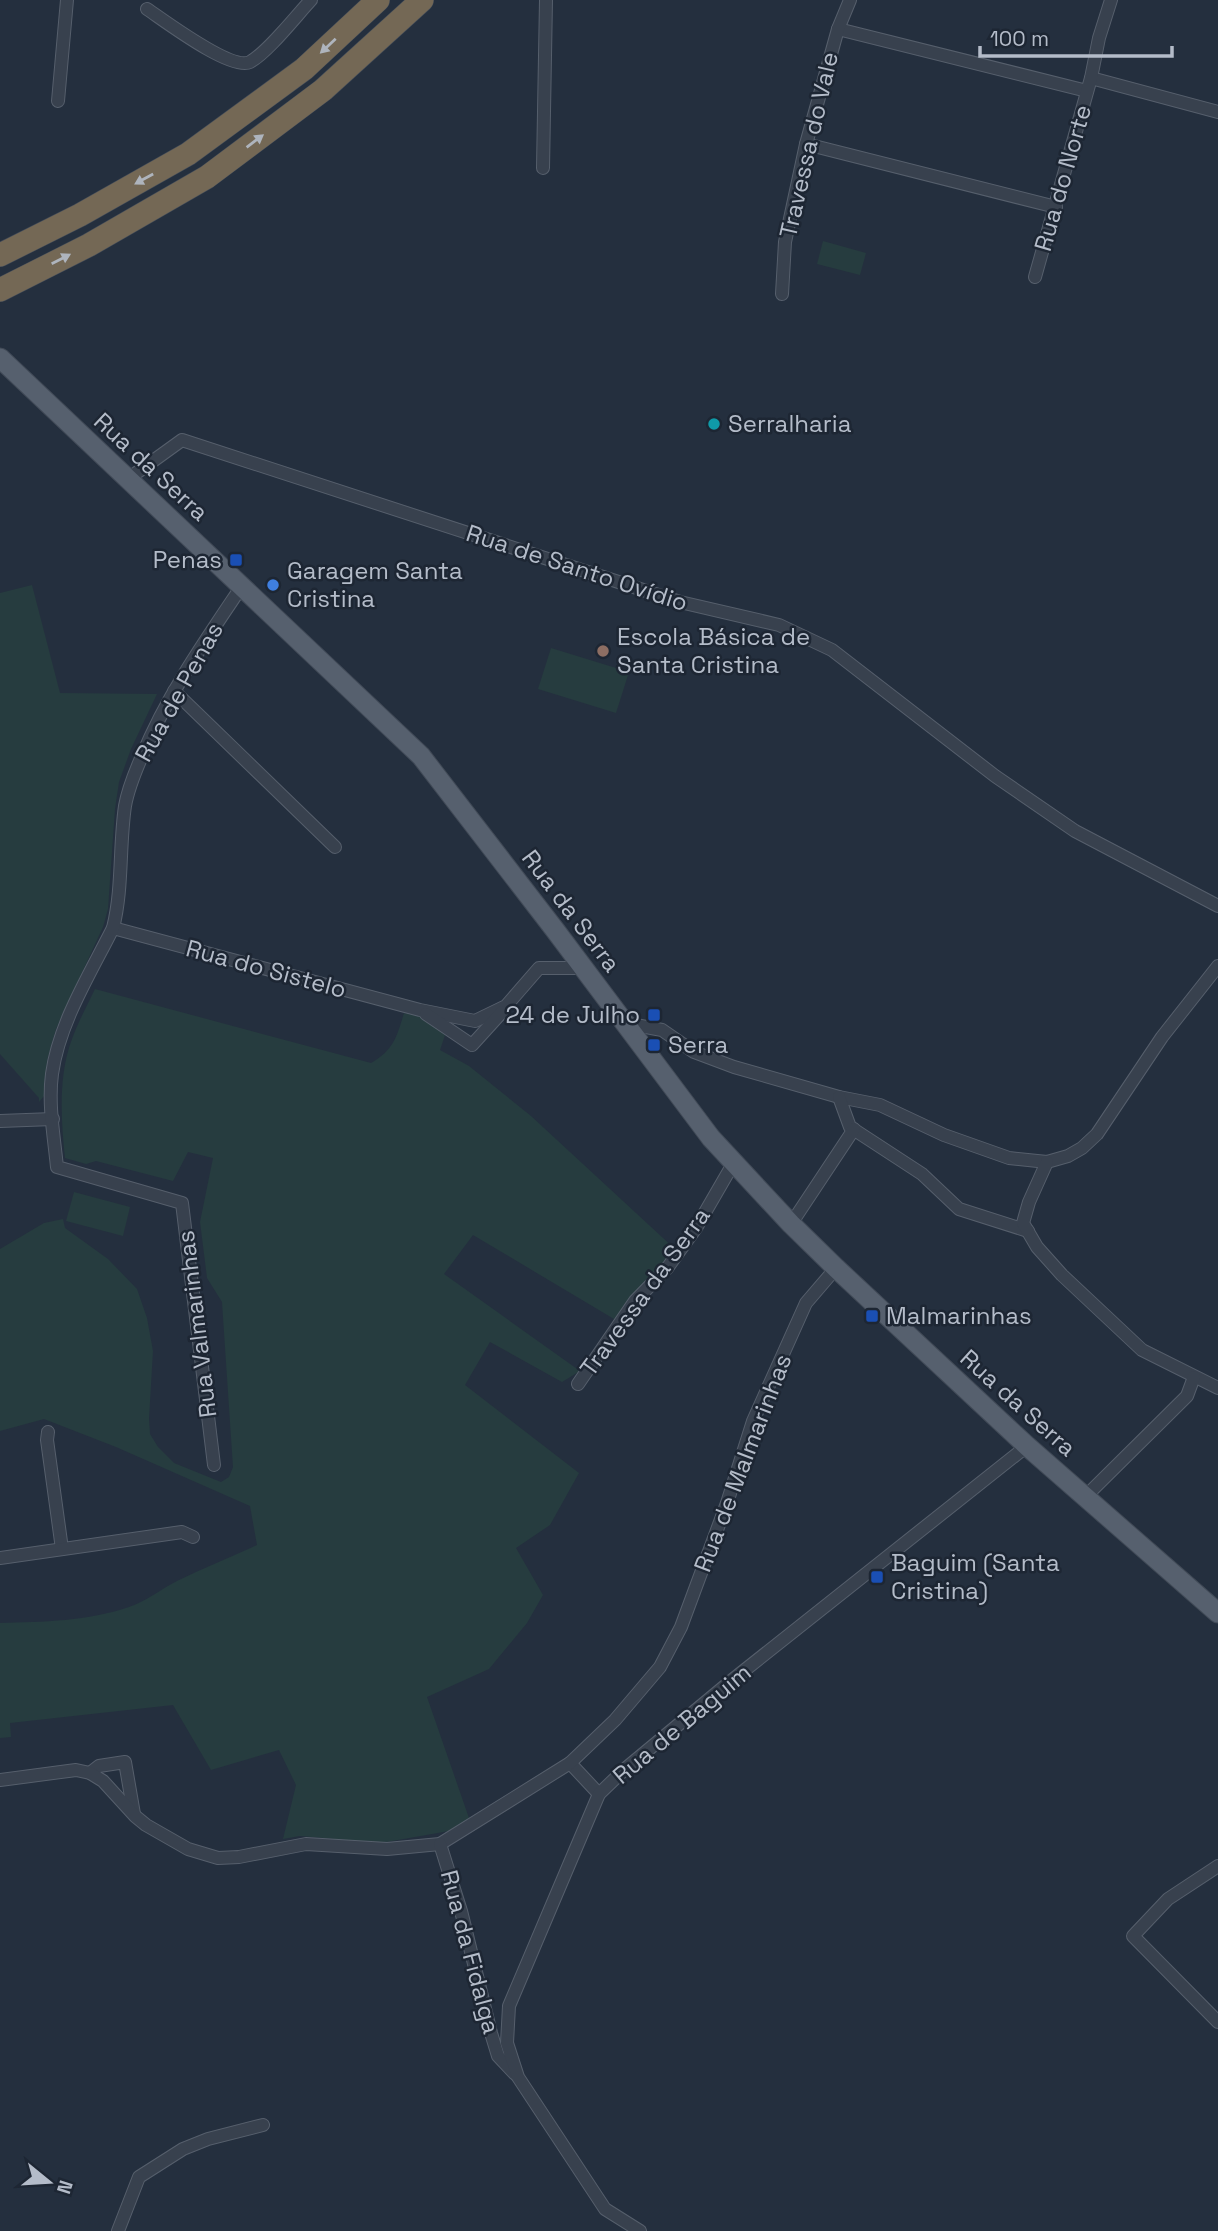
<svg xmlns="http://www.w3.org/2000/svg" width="1218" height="2231" font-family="'Space Grotesk',sans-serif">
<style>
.green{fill:#263c3f}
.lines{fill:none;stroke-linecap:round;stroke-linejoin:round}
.street-casing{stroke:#565f6c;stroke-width:14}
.primary-casing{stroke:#414a57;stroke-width:21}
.highway-casing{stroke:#434c59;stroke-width:24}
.street{stroke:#38414e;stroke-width:12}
.primary{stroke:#56606e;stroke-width:19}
.highway{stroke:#746855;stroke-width:23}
.oneway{fill:#aeb4bd}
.culture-dot{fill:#0f9aa8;stroke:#1d2633;stroke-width:2.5}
.transit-dot{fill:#1a4fb4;stroke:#1d2633;stroke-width:2.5}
.shop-dot{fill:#3f7fe0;stroke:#1d2633;stroke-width:2.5}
.education-dot{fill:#8d6e63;stroke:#1d2633;stroke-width:2.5}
.labels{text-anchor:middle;stroke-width:5;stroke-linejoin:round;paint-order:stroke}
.street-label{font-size:24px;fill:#b4bcc9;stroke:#1d2633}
.poi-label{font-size:24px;fill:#b4bcc9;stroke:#1d2633;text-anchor:start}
</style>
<rect width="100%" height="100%" fill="#242f3e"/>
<g class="green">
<polygon points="823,241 866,253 860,275 817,264"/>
<polygon points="32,585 60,693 157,694 131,749 119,782 115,809 108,909 103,927 56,1029 47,1061 44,1096 39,1102 39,1098 0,1054 0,593"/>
<polygon points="551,648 629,672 616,713 538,689"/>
<path d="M 95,989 L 371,1063 C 394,1050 397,1036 404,1013 L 423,1017 L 445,1035 L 440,1050 L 469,1066 L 531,1116 L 676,1250 L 614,1319 L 473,1235 L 444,1274 L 580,1371 L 562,1382 L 490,1342 L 465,1385 L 579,1473 L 550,1525 L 516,1548 L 543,1595 L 527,1623 L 489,1669 L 427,1697 L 469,1818 L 449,1831 L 381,1843 L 300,1836 L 283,1839 L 296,1785 L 279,1750 L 211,1770 L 173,1705 L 10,1723 L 11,1737 L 0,1738 L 0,1623 C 43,1622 88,1621 129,1607 C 147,1601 161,1589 177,1581 C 203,1568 231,1557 257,1545 L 250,1506 L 116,1447 L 44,1419 L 0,1431 L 0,1249 L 44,1223 L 63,1219 L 65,1228 L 108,1259 L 137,1289 L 147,1318 L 153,1351 L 149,1419 L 150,1434 L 158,1447 L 174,1463 L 221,1482 L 229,1477 L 233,1467 L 222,1302 L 207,1278 L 200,1222 L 213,1158 L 188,1152 L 173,1181 L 96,1161 L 86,1164 L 65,1158 C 61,1120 58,1076 72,1039 C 78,1022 87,1006 95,989 Z"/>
<polygon points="74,1192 130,1207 123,1236 66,1221"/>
</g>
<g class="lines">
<g class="street-casing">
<g id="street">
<path d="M 147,9 C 165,21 231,71 250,62 C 268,52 296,16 311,0"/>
<polyline points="838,29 1087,91"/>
<polyline points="1091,78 1218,112"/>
<polyline points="58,101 67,0"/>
<polyline points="806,144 1056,207"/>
<polyline points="543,168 546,0"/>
<polyline points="1035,277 1091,78 1099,38 1111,0"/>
<polyline points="782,294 785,242 806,144 838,29 850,0"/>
<polyline points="128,479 182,440 680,602 779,625 832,650 995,776 1075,831 1218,906"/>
<polyline points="174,691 335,847"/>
<polyline points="113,928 420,1010 475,1021 506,1006 539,968 584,968"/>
<polyline points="426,1014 472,1045 502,1012"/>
<polyline points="625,1023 662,1030 694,1052 734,1067 839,1097 880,1105 944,1135 1009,1158 1047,1162 1068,1156 1082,1148 1097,1134 1162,1037 1218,966"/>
<polyline points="839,1097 850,1127 922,1174 959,1209 1028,1231"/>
<polyline points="0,1121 53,1119"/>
<polyline points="1047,1162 1029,1202 1023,1223 1037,1247 1062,1275 1142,1350 1218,1388"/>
<polyline points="791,1224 854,1129"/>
<polyline points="578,1384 635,1301 668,1267 696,1228 733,1164"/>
<polyline points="48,1432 47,1440 62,1549"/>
<path d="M 214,1465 L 182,1203 L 57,1167 C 54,1137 48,1104 52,1074 C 59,1023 90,974 113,928 C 123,888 119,847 125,806 C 128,789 135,772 142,756 C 167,695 205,641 242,586"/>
<polyline points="1086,1496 1187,1396 1194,1377"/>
<polyline points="0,1558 182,1532 193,1537"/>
<polyline points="570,1763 599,1794"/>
<polyline points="90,1773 99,1766 125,1762 134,1814"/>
<polyline points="0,1780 76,1770 90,1773 103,1781 135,1816 146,1825 188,1849 218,1858 239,1857 306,1844 387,1849 440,1844 570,1763 615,1720 660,1667 681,1627 727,1503 753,1421 806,1303 836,1268"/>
<polyline points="440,1844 461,1911 491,2033 498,2056 515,2074"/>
<polyline points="1218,1866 1168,1899 1133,1936 1218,2022"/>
<polyline points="118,2231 139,2177 183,2149 208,2139 263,2125"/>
<polyline points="640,2231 605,2209 518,2077 507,2043 509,2006 599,1794 625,1769 731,1681 1027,1446"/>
</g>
</g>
<g class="primary-casing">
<polyline id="primary" points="0,358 421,756 555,930 711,1138 791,1224 836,1268 1027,1446 1218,1613"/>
</g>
<g class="highway-casing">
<g id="highway">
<polyline points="0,255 80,215 188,154 304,69 378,0"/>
<polyline points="0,290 89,245 207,177 323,90 422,0"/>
</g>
</g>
<use href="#street" class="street"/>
<use href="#primary" class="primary"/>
<use href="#highway" class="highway"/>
</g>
<defs><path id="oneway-solid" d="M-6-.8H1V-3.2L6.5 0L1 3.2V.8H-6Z" transform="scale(1.75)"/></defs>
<g class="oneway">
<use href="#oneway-solid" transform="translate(328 46) rotate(137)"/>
<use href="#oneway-solid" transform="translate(255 141) rotate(-37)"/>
<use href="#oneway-solid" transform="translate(144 179) rotate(151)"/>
<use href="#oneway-solid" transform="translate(61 259) rotate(-27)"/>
</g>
<circle class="culture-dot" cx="714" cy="424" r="7"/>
<g class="transit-dot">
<rect x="229" y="553" width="14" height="14" rx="3.5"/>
<rect x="647" y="1008" width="14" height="14" rx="3.5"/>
<rect x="647" y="1038" width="14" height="14" rx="3.5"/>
<rect x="865" y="1309" width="14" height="14" rx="3.5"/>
<rect x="870" y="1570" width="14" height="14" rx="3.5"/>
</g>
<circle class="shop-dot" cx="273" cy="585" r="7"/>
<circle class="education-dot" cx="603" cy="651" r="7"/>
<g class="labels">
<g class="street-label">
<text transform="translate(809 145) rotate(-77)" y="8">Travessa do Vale</text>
<text transform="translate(1063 178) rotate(-74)" y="8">Rua do Norte</text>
<text transform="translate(151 467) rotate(43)" y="8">Rua da Serra</text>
<text transform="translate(577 568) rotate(18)" y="8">Rua de Santo Ovídio</text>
<text transform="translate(179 692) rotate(-61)" y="8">Rua de Penas</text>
<text transform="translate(571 911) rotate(53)" y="8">Rua da Serra</text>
<text transform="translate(266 969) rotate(15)" y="8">Rua do Sistelo</text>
<text transform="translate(645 1292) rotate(-54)" y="8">Travessa da Serra</text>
<text transform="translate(197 1324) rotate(-97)" y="8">Rua Valmarinhas</text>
<text transform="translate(1018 1403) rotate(42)" y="8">Rua da Serra</text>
<text transform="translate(743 1463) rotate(-69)" y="8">Rua de Malmarinhas</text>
<text transform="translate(682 1724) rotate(-40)" y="8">Rua de Baguim</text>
<text transform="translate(470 1952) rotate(75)" y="8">Rua da Fidalga</text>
</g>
<g class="poi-label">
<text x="728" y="432">Serralharia</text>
<text x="222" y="568" text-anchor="end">Penas</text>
<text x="287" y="579">Garagem Santa<tspan x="287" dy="28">Cristina</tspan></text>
<text x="617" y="645">Escola Básica de<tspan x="617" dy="28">Santa Cristina</tspan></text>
<text x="640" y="1023" text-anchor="end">24 de Julho</text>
<text x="668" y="1053">Serra</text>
<text x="886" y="1324">Malmarinhas</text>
<text x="891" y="1571">Baguim (Santa<tspan x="891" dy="28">Cristina)</tspan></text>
</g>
</g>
<g transform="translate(49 2182) rotate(108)" stroke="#1d2633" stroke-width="5" paint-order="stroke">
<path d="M0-5L12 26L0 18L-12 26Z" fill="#b4bcc9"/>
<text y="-10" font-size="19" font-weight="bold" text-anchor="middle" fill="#b4bcc9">N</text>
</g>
<path d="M980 46v10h192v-10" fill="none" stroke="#b4bcc9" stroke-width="3.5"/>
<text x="990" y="46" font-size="21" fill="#b4bcc9" stroke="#1d2633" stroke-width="5" paint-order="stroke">100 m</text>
</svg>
